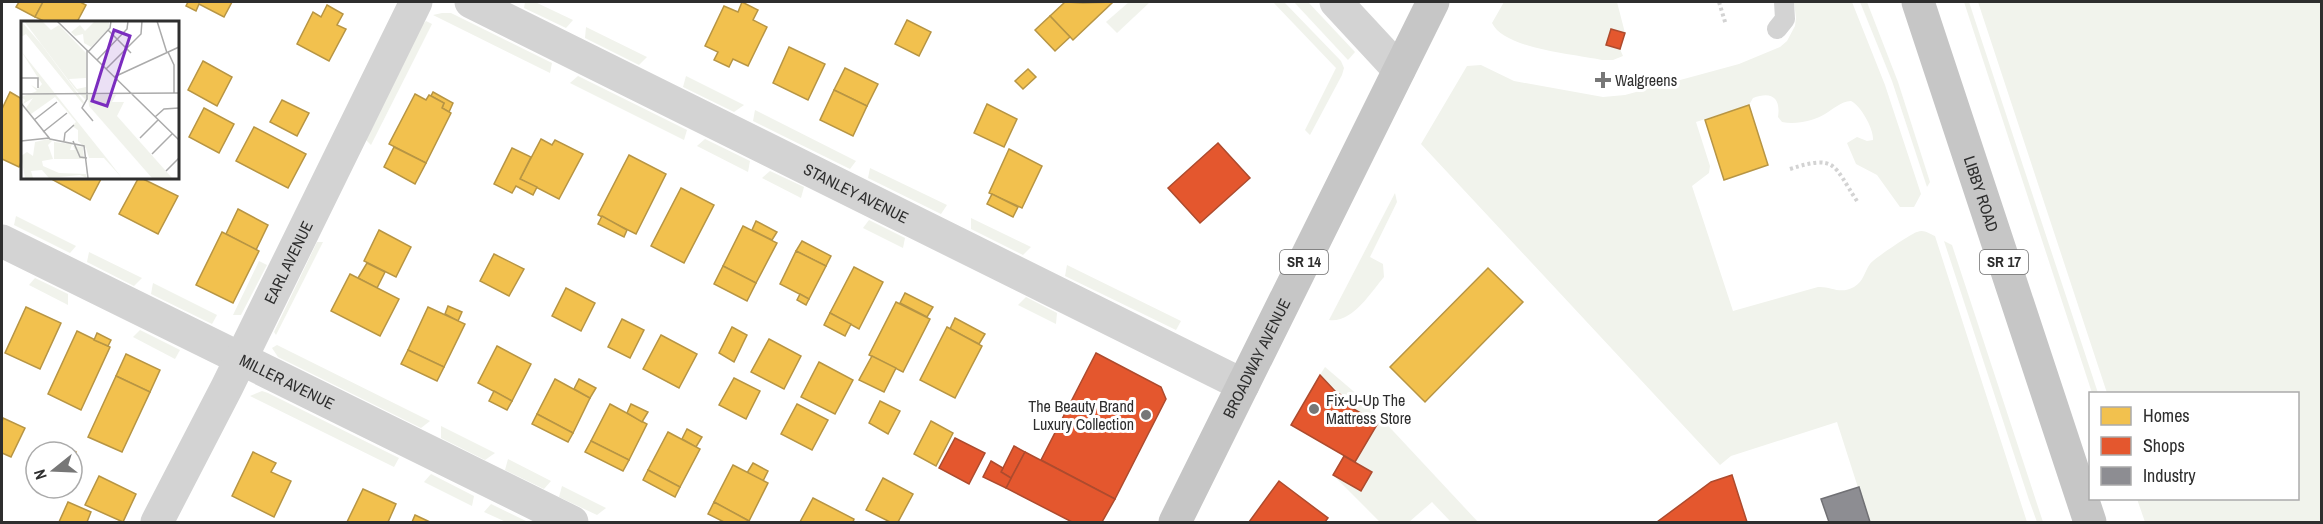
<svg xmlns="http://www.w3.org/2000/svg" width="2323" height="524" font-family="'Archivo Narrow',sans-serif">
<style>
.green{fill:#f1f3ec}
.homes{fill:#f2c14e;stroke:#b79544;stroke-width:1.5}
.shops{fill:#e4572e;stroke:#ad4b2e;stroke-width:1.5}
.industry{fill:#8d8d92;stroke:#707074;stroke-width:1.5}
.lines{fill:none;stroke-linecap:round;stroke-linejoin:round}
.path{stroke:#d3d3d3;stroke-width:4;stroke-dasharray:3 3;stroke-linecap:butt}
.service{stroke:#d3d3d3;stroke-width:20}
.minor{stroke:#d3d3d3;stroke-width:33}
.primary{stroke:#c6c6c6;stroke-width:33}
.poi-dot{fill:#777;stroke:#fff;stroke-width:2}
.labels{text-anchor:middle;stroke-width:6;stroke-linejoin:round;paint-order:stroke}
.shield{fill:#fff;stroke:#6d6d6d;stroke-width:1.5}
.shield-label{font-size:15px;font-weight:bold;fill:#2e2e2e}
.poi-label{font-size:16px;fill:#2e2e2e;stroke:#fff;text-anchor:start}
.street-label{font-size:16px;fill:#2e2e2e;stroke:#fff}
.inset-road{fill:none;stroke:#ababab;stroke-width:1.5}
.view{fill:#7b2cbf;fill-opacity:0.15;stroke:#7b2cbf;stroke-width:3}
.inset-edge{fill:none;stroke:#2e2e2e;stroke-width:3}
</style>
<rect width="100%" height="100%" fill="#fff"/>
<g class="green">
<polygon points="525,2 535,2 573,20 566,28 524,8"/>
<polygon points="1129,2 1150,2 1117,33 1106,22"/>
<polygon points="1273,2 1284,2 1341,61 1344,68 1342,75 1310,135 1305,130 1336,68"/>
<polygon points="1294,2 1308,2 1355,52 1348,60"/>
<path d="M 1504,2 L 1617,2 L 1625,33 L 1611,29 L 1606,45 L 1620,49 L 1623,56 L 1613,60 L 1602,60 C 1575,54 1504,49 1492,23 Z"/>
<path d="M 1794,2 L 1852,2 L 1885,85 L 1921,194 L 1914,207 L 1900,207 L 1877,175 L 1856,164 L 1847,143 L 1857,137 L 1867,141 L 1873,140 C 1874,129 1861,106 1851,101 C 1840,102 1835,108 1825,114 C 1813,121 1796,125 1782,122 L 1778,117 C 1781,97 1771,91 1753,98 L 1749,105 L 1696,122 L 1710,166 L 1709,173 L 1692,186 L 1733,311 L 1818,287 C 1831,286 1840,295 1854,287 C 1864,281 1864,272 1870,264 C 1872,260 1912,233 1917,232 C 1924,229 1928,233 1935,236 L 2027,522 L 1869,522 L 1837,422 L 1731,456 L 1720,465 L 1421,144 L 1467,66 L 1481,65 L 1514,81 L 1603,97 L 1625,95 L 1739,64 L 1780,47 L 1787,41 L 1795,26 L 1796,18 Z"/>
<polygon points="1860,2 1867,2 1898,82 1930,182 1927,187 1892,81"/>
<polygon points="1964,2 1969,2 2098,393 2092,393"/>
<polygon points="1978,2 2321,2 2321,522 2145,522 2137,499 2298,498 2298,394 2107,393"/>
<polygon points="442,13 451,13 552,63 550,73 433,15"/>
<polygon points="426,21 432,24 371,145 364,138 419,28"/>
<polygon points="586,27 647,57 639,65 585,38"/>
<polygon points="578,76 687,130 684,140 570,83"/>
<polygon points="686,76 744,105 734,112 683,87"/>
<polygon points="755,110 856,161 850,169 753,121"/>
<polygon points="705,139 750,161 748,172 697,146"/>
<polygon points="870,168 947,205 941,214 868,178"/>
<polygon points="770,171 804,187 801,198 762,178"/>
<path d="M 1395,193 L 1397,202 L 1370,257 L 1383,264 L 1384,277 C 1370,293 1353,323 1329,320 Z"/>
<polygon points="16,216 76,246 70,253 14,225"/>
<polygon points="971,218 1031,247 1023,255 971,229"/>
<polygon points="869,220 905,238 903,248 863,228"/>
<polygon points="1944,241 1952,245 2043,522 2037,522 2029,500"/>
<polygon points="317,242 323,242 276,335 274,332"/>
<polygon points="89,252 142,278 134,286 87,262"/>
<polygon points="259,261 267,265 241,315 233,315"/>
<polygon points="1067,265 1181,321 1176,330 1065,276"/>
<polygon points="35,278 68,294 68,305 29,285"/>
<polygon points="153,283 217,315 212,324 151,294"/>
<polygon points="1026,297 1057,313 1056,324 1018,305"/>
<polygon points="140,330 180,350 175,359 133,337"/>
<polygon points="277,345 430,421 421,428 278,357 272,348"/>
<polygon points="1325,367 1366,402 1478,522 1451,522 1432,502 1409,522 1380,522 1333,475 1361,491 1372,472 1355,462 1378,423 1343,403 1346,398 1336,392 1320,375"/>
<polygon points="262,391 268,393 399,458 394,467 250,396"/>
<polygon points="441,426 495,453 485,460 441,438"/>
<polygon points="508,459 551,481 544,489 505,470"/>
<polygon points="431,474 474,496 472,506 424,482"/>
<polygon points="562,486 606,508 597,515 559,497"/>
<polygon points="491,504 528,522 506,522 484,512"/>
</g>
<g class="homes">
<polygon points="19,2 43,2 35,17 16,7"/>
<polygon points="43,2 80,2 86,5 77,22 46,22 35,17"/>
<polygon points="188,2 232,2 224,17 199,4 196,11 186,6"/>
<polygon points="742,2 758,10 753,20 767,27 748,66 733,59 729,67 714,60 718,52 705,46 724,6 738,12"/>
<polygon points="1065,2 1083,3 1113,2 1073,40 1050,16"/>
<polygon points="327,5 343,14 337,25 346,29 329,61 297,44 313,12 321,17"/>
<polygon points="1050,16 1070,37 1055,51 1035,30"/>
<polygon points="907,20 931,32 919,56 895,44"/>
<polygon points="789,47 825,64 808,100 773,83"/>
<polygon points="203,61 232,77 217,106 188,90"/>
<polygon points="845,68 878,84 867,106 834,90"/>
<polygon points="1028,69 1036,77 1023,89 1015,81"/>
<polygon points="834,90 867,106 853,136 820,120"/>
<polygon points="10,92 22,99 22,160 19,167 2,159 2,109"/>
<polygon points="433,92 453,103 449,112 442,108 444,103 431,96"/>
<polygon points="415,94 426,100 429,95 431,96 444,103 442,108 451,113 426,163 389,144"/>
<polygon points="282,100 309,113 297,136 270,122"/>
<polygon points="987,104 1017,119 1004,147 974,133"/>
<polygon points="1749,105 1768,165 1724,180 1705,120"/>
<polygon points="204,108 234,124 219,153 189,137"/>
<polygon points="254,127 306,154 288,188 236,161"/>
<polygon points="541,139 552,145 555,140 583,154 559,199 520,179"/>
<polygon points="394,147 426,163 415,184 384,167"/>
<polygon points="512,148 531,157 520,179 537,187 533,195 516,186 512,193 494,184"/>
<polygon points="1009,149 1042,166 1022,208 989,193"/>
<polygon points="629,155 666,174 636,234 598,215"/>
<polygon points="54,177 102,177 90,200 53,180"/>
<polygon points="139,177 178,196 158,234 119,214"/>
<polygon points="681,188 714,205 684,263 651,246"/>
<polygon points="992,194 1018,207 1013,217 987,204"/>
<polygon points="238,209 268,225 256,250 226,234"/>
<polygon points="602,216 627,230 624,237 598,224"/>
<polygon points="756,221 777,232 772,240 752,230"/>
<polygon points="743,226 777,243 756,283 723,266"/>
<polygon points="379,230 411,247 396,277 364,261"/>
<polygon points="222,232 259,251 233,303 196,285"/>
<polygon points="802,241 831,256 826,266 796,251"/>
<polygon points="796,251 826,266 809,299 780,284"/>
<polygon points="494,254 524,269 509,296 480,281"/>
<polygon points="367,263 385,272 377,288 358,278"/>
<polygon points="723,266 756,283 747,301 714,284"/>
<polygon points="854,267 883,282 859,329 830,313"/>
<polygon points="1488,268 1523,302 1425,402 1390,367"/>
<polygon points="350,274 399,299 380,336 331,311"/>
<polygon points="566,288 595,303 581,331 552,316"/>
<polygon points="905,293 933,307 927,317 900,303"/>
<polygon points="800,294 809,299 806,305 797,300"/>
<polygon points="896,302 930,319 903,372 869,355"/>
<polygon points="448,306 462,312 458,321 445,314"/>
<polygon points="26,307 61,323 40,369 5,353"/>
<polygon points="428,307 465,324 444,367 408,350"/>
<polygon points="830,313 851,324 845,336 824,325"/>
<polygon points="955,318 985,334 979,344 950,329"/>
<polygon points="622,319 644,330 630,358 608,347"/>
<polygon points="732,327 747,335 734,362 719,353"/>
<polygon points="947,327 982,346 955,398 920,380"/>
<polygon points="77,331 110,347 81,410 48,394"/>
<polygon points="97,333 111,340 108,346 94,340"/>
<polygon points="661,335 697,354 679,388 643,369"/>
<polygon points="769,339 801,356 784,389 751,372"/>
<polygon points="497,346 531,364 512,401 478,383"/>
<polygon points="408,350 444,367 437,381 401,364"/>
<polygon points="126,354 160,370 150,392 116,376"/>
<polygon points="872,356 896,368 884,392 859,380"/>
<polygon points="819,362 853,380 835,414 801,397"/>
<polygon points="116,376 150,392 122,452 88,437"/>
<polygon points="734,378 760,391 746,419 719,405"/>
<polygon points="555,379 590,398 573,433 537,414"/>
<polygon points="579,379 596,388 590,398 574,389"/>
<polygon points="494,391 512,401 507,410 489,401"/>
<polygon points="880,401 900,411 888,434 869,423"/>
<polygon points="610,404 647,424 629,460 591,441"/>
<polygon points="631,404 648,412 642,422 627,413"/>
<polygon points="797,404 828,420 812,450 781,434"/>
<polygon points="537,414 573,433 568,442 532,424"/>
<polygon points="3,418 25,428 11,457 2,453 2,422"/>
<polygon points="931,421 953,433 936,466 914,454"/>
<polygon points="687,429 702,437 696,447 682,439"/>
<polygon points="668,432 700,449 680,487 648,470"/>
<polygon points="591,441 629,460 623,471 585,452"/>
<polygon points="64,445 76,452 72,459 72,452 59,452"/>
<polygon points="253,452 276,463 271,472 291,481 274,517 232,496"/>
<polygon points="753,463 768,471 763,481 747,473"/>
<polygon points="733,465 768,483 749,521 714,502"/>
<polygon points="648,470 680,487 675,497 643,480"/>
<polygon points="99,476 136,494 123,522 85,505"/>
<polygon points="883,478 913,494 898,522 890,522 866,510"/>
<polygon points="363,489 396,504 388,522 347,522"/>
<polygon points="813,498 854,519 853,522 800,522"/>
<polygon points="68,502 91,512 87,522 59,522"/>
<polygon points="714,502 749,521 748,522 724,522 708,514"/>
<polygon points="415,515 430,522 412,522"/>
</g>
<g class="shops">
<polygon points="1611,29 1625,33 1620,49 1606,45"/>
<polygon points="1218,143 1250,178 1200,223 1168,188"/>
<polygon points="1096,353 1161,387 1166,399 1115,499 1041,460"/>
<polygon points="1320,375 1336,392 1333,397 1378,423 1355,462 1291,425"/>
<polygon points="1336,392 1346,398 1343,403 1333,397"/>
<polygon points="955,438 985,453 969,484 939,468"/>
<polygon points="1014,446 1025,452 1011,478 1001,472"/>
<polygon points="1025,452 1115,499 1102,522 1072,522 1006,488"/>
<polygon points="1344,456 1372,472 1361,491 1333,475"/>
<polygon points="991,461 1003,468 1001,472 1011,478 1006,488 983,477"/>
<polygon points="1732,475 1747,522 1657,522 1711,482"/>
<polygon points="1279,481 1328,518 1325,522 1249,522"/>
</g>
<polygon class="industry" points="1859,487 1870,522 1829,522 1821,499"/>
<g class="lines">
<g class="path">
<polyline points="1719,2 1726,25"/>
<path d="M 1790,169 C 1837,154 1833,165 1857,201"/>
</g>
<polyline class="service" points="1777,29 1785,19 1784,2"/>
<g class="minor">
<path id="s1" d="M 471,2 L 1243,385"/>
<polyline points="1336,2 1399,70"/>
<path id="s2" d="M 2,241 L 572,522"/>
<path id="s3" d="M 157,522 L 227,387 L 416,2"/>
</g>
<g class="primary">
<path id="s4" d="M 1918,2 L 2090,522"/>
<path id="s5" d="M 1175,522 L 1433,2"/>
</g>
</g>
<g class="poi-dot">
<path d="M1600 71h6v6h6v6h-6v6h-6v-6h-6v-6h6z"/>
<circle cx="1314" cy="409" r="6"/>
<circle cx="1146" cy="415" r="6"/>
</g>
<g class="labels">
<g class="shield">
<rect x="1280" y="250" width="48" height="24" rx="4.5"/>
<rect x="1980" y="250" width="48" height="24" rx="4.5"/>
</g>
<g class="shield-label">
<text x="1304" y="267">SR 14</text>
<text x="2004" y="267">SR 17</text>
</g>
<g class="poi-label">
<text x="1615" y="86">Walgreens</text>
<text x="1326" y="406">Fix-U-Up The<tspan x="1326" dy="18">Mattress Store</tspan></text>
<text x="1134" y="412" text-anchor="end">The Beauty Brand<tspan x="1134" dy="18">Luxury Collection</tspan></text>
</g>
<g class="street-label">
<text dy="6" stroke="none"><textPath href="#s1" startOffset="430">STANLEY AVENUE</textPath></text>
<text dy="6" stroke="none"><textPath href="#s4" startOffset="202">LIBBY ROAD</textPath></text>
<text dy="6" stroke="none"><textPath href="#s3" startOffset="291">EARL AVENUE</textPath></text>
<text dy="6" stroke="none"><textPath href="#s5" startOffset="183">BROADWAY AVENUE</textPath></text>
<text dy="6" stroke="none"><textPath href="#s2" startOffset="318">MILLER AVENUE</textPath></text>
</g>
</g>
<g transform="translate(21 21)">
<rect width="158" height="158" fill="#fff"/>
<path d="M 0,0 L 20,23 L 63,81 L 62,83 L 5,13 L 0,16 ZM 3,0 L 21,0 L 30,9 L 38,4 L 65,32 L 65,57 L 48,58 L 56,68 L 65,66 L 65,79 L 54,68 ZM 74,0 L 88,1 L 88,7 L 70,26 L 63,22 L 62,13 L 54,15 L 50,11 L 59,4 L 64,10 ZM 0,30 L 87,139 L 101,157 L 83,137 L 68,137 L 65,127 L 57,120 L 57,109 L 51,105 L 55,101 L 34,76 L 10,93 L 5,87 L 12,77 L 2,83 L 4,79 L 0,76 L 16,70 L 10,64 L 17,68 L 21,63 ZM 67,74 L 95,74 L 91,81 L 103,81 L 96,95 L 151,157 L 131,157 L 68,85 ZM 28,118 L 31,120 L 27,124 L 32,138 L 21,140 L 22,145 L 38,152 L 65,153 L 66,157 L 59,154 L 28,157 L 21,149 L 10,150 L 12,157 L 4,157 L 0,135 L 6,131 L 12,135 L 14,121 ZM 33,121 L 51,123 L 49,129 L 54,129 L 52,125 L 62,126 L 63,138 L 33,138 Z" fill="#f1f3ec"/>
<path class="inset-road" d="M 36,0 L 158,119M 136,0 L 146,32M 87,9 L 110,32M 66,29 L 66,78 L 61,87 L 72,100M 67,31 L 89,7 L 90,0M 147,31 L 153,44 L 153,73M 76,39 L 106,8 L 107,0M 85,48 L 120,13 L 121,0M 93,56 L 158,26M 0,57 L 17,57 L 17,67M 0,73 L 158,72M 0,82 L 29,118 L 63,125 L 67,157M 134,96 L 143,88 L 158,87M 13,99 L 36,81M 22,111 L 46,92M 119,117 L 137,99M 0,120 L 28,117M 43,120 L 44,112 L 53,104M 52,120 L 59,136 L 66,137M 131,133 L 151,113M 145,150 L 158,137"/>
<path class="view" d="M 93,9 L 109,15 L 86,85 L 71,80 Z"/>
<rect width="158" height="158" class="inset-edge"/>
</g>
<rect width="2323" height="524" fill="none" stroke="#2e2e2e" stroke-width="6"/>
<rect x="2089" y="392" width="210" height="108" fill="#ffffff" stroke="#ababab" stroke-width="1.5"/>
<rect x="2101" y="407" width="30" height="18" fill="#f2c14e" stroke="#ababab" stroke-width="1.5"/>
<text x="2143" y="422" font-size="18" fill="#2e2e2e">Homes</text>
<rect x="2101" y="437" width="30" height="18" fill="#e4572e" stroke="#ababab" stroke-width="1.5"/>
<text x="2143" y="452" font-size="18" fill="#2e2e2e">Shops</text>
<rect x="2101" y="467" width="30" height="18" fill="#8d8d92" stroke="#ababab" stroke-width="1.5"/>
<text x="2143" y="482" font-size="18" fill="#2e2e2e">Industry</text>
<g transform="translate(54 470) rotate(252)"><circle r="28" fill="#ffffff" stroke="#ababab" stroke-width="1.5"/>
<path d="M0-4.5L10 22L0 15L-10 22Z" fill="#777777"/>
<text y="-9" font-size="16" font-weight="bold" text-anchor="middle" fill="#2e2e2e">N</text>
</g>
</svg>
